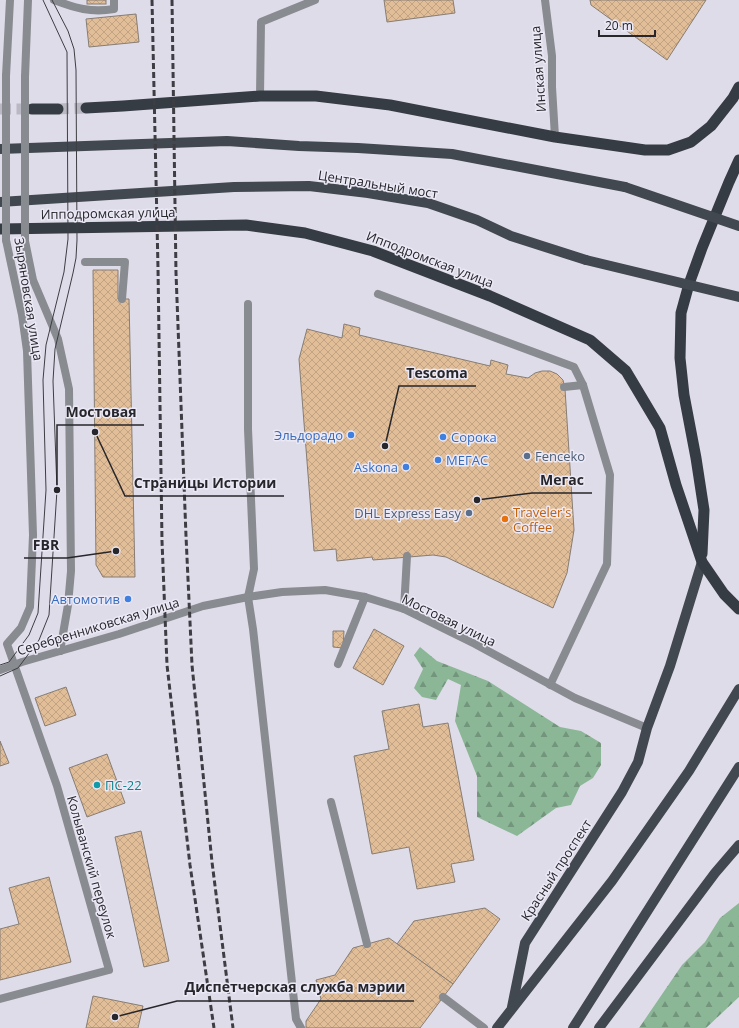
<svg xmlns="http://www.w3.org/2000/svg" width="739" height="1028" font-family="'Open Sans',sans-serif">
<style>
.forest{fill:url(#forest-firs)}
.building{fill:url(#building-cross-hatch);stroke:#867d74}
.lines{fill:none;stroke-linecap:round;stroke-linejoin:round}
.trunk-tunnel{stroke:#bab8c3;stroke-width:11;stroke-dasharray:11 5.5;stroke-linecap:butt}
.service{stroke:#888b8f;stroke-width:8}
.minor{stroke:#888b8f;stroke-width:8}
.tertiary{stroke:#888b8f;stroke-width:8}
.primary{stroke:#42484f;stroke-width:10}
.trunk{stroke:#363c44;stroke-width:11}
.tram{stroke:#3e3d43;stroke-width:1}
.rail{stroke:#3e3d43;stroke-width:3;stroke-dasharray:6 3;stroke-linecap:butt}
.minor-bridge{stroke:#888b8f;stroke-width:8}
.primary-bridge{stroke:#42484f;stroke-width:10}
.shop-dot{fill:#3f7fe0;stroke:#ece9f6;stroke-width:1.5}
.service-dot{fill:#5c6f8a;stroke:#ece9f6;stroke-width:1.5}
.food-dot{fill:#e8710a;stroke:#ece9f6;stroke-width:1.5}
.culture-dot{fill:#0f9aa8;stroke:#ece9f6;stroke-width:1.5}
.labels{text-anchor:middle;stroke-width:3;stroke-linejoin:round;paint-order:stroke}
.street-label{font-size:13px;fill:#27262b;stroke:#ece9f6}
.shop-label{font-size:13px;fill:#366cbe;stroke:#ece9f6;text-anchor:end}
.service-label{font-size:13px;fill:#4e5e75;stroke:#ece9f6;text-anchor:start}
.food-label{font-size:13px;fill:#c56008;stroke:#ece9f6;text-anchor:start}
.culture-label{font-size:13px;fill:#0d838f;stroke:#ece9f6;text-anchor:start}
.leader{fill:none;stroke:#27262b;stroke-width:1.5}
.callout-dot{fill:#27262b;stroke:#ece9f6;stroke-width:1.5}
.callout-label{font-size:14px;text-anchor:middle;font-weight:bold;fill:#27262b;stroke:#ece9f6;stroke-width:3;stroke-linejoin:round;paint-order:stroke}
</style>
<defs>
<pattern id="forest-firs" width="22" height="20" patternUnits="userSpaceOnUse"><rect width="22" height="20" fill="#8bb797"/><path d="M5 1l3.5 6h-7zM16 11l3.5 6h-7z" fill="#72957b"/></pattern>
<pattern id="building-cross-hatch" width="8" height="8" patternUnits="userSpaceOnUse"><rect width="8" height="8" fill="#e2be98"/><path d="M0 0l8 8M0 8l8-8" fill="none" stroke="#c2a383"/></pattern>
</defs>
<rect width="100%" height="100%" fill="#dfdce9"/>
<g class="forest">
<polygon points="420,647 437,661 488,681 560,727 581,731 601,743 601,765 593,778 580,786 571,805 556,808 517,836 477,817 477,776 455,721 461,685 448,679 436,700 422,697 414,688 423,669 414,655"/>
<polygon points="739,903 739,997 706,1028 639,1028 682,965 705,942 720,918"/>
</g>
<g class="building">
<rect x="87" y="0" width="19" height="4"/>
<polygon points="384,0 453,0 455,13 387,22"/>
<polygon points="590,0 706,0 667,60 591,5"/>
<polygon points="136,14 139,42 89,47 86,19"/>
<polygon points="93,270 118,270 118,299 129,299 135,577 103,577 96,565"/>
<polygon points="344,324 360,328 359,335 490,366 491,360 508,365 506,374 528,378 535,373 542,371 550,371 557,374 563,380 565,389 574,530 567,573 553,608 446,557 433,555 373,560 372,557 337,561 336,549 314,551 299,359 307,329 342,338"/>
<polygon points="374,629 404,646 383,685 353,668"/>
<polygon points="333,631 344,631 343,648 333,647"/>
<polygon points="66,687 76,715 45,726 35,698"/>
<polygon points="419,704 423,727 448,723 474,860 451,864 455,882 417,889 409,847 372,854 354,756 389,749 382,711"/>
<polygon points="0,741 9,763 0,766"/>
<polygon points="107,754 125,803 87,817 69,768"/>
<polygon points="141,831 169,961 144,967 115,837"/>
<polygon points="49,877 71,962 0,980 0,929 19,924 9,888"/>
<polygon points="485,908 500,919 453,984 397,944 414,921"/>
<polygon points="389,938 453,984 420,1028 306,1028 306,1021 321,999 316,980 335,975 353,948"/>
<polygon points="93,996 143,1006 138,1028 86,1028"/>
</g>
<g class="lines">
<g class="trunk-tunnel">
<polyline points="0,109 32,109"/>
<polyline points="58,109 86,108"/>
</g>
<g class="service">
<path d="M 54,0 C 75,8 91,13 114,9 L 114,0"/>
<polyline points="260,96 261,22 315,0"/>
<polyline points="85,262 125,262 122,299"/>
<polyline points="378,294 574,367 583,385 610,475 607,564 550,685"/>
<polyline points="248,304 248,429 254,569 248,597 253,629 296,1019 301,1028"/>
<polyline points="564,387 583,385"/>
<polyline points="404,609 407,556"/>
<polyline points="338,664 365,597"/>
<polyline points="331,802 367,944"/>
<polyline points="443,997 484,1028"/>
</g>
<g class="minor">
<polyline points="545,0 552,56 552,87 555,137"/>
<polyline points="6,76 10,0"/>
<polyline points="25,77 28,0"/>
<polyline points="25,241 33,280 58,339 69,389 71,571 68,605 60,651"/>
<polyline points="0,999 109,970 57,786 7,644 21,628 30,607 33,535 27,351 22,315 6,240"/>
</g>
<polyline class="tertiary" points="0,670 22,662 119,634 203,606 248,597 282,592 325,590 365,597 404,609 475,644 575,698 647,728"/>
<g class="primary">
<polyline points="0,149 227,141 299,146 358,148 452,154 625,187"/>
<polyline points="0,202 234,187 309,186 368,193 428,203 477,220 511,236 586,260"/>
<polyline points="512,1007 525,943 622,792 638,762 647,728 670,666 702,562"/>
<polyline points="497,1028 612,881 689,771 739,689"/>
<polyline points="573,1028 739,767"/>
<polyline points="599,1028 715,873 739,845"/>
</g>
<g class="trunk">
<polyline points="86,108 123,106 260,96 316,96 390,105 555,137 645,150 668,150 691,142 711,126 733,98 739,87"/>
<polyline points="32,109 58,109"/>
<polyline points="0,229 246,225 305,233 373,251 490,296 590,340 626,371 660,428 676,485 702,562 724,594 739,609"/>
<polyline points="702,554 704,510 696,458 684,395 680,358 681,313 689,284 702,248 729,182 739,160"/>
</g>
<g class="tram">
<polyline points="0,665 9,662 29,635 38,613 46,490 43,380 46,345 64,272 68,239 67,52 43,0"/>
<polyline points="0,676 18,668 39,640 49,615 57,490 53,381 55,349 73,273 76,258 77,240 76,70 74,49 68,31 52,0"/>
</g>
<g class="rail">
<polyline points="152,0 158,268 162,541 167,665 190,865 214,1028"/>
<polyline points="172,0 176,273 186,536 192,665 212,862 233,1028"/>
</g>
<g class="minor-bridge">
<polyline points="25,77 25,241"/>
<polyline points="6,240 6,76"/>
</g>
<g class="primary-bridge">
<polyline points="625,187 739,226"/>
<polyline points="586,260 739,297"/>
</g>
</g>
<g class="shop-dot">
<circle cx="351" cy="435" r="4"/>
<circle cx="443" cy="437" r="4"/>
<circle cx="438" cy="460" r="4"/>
<circle cx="406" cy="467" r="4"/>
<circle cx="128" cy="599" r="4"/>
</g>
<g class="service-dot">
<circle cx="527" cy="456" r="4"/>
<circle cx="469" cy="513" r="4"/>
</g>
<circle class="food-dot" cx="505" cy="519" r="4"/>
<circle class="culture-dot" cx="97" cy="785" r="4"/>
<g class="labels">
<g class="street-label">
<text transform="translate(538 69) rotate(-94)" y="5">Инская улица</text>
<text transform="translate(378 184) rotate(9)" y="5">Центральный мост</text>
<text transform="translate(108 213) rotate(-1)" y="5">Ипподромская улица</text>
<text transform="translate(430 259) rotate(21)" y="5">Ипподромская улица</text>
<text transform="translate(29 299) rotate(81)" y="5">Зыряновская улица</text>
<text transform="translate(449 620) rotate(26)" y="5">Мостовая улица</text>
<text transform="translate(98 626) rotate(-17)" y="5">Серебренниковская улица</text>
<text transform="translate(92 867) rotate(74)" y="5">Колыванский переулок</text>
<text transform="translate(556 870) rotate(-57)" y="5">Красный проспект</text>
</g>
<g class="shop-label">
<text x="343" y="440">Эльдорадо</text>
<text x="451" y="442" text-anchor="start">Сорока</text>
<text x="446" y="465" text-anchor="start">МЕГАС</text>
<text x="398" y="472">Askona</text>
<text x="120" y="604">Автомотив</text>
</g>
<g class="service-label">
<text x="535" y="461">Fenceko</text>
<text x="461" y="518" text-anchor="end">DHL Express Easy</text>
</g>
<g class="food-label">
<text x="513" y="517">Traveler's<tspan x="513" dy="15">Coffee</tspan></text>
</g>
<g class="culture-label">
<text x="105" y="790">ПС-22</text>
</g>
</g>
<path class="leader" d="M385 446L399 386H476M57 490L57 425H144M477 500L532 493H592M95 432L125 496H284M116 551L67 558H24M115 1017L177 1001H414"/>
<g class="callout-dot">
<circle cx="385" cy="446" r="4"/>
<circle cx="57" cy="490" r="4"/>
<circle cx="477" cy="500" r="4"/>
<circle cx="95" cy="432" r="4"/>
<circle cx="116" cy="551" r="4"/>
<circle cx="115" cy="1017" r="4"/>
</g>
<g class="callout-label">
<text x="437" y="378">Tescoma</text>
<text x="101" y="417">Мостовая</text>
<text x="562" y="485">Мегас</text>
<text x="205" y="488">Страницы Истории</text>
<text x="46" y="550">FBR</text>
<text x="295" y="992">Диспетчерская служба мэрии</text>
</g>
<path d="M599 30v6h56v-6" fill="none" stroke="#27262b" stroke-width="2"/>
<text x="605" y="30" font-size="12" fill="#27262b" stroke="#ece9f6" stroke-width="3" paint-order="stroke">20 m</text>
</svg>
